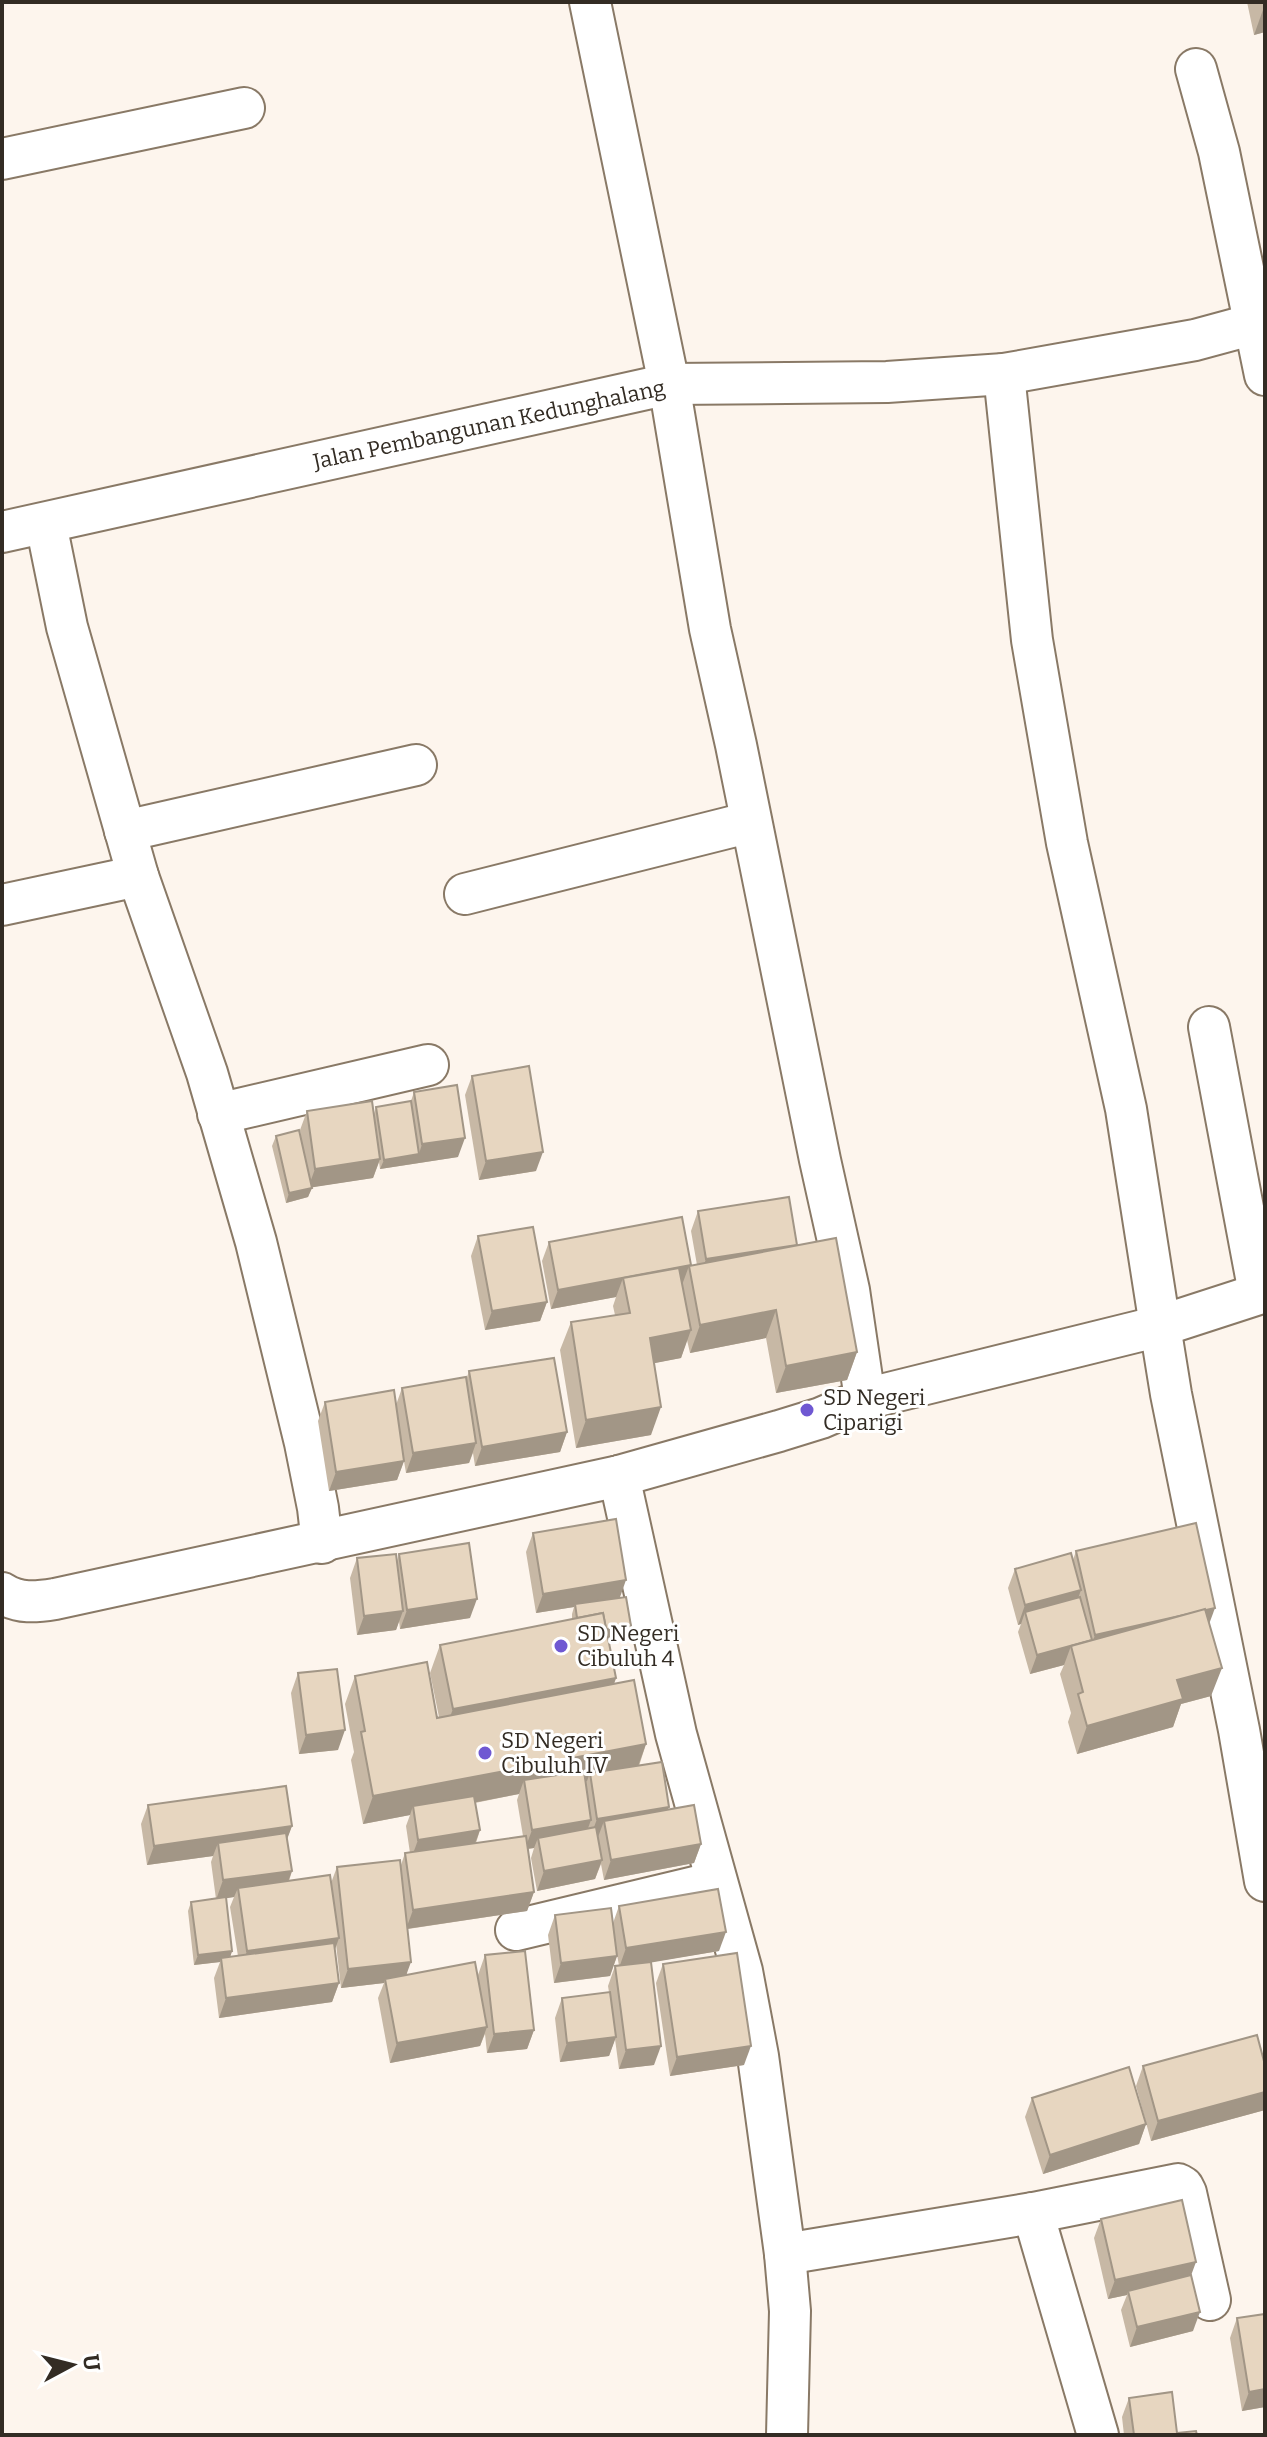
<svg xmlns="http://www.w3.org/2000/svg" width="1267" height="2437" font-family="Bitter,serif">
<style>
.lines{fill:none;stroke-linecap:round;stroke-linejoin:round}
.street-casing{stroke:#897966;stroke-width:44}
.street{stroke:#fff;stroke-width:40}
.wall{fill:#c7b8a5;fill-rule:evenodd}
.shaded-wall{fill:#a29686}
.building{fill:#e7d6c0;stroke:#a29686;stroke-width:2}
.poi-dot{fill:#6f58d2;stroke:#fff;stroke-width:3}
.labels{text-anchor:middle;stroke-width:6;stroke-linejoin:round;paint-order:stroke}
.street-label{font-size:22px;fill:#332c24;stroke:#fff}
.poi-label{font-size:22px;fill:#332c24;stroke:#fff;text-anchor:start}
</style>
<rect width="100%" height="100%" fill="#fdf5ed"/>
<g class="lines">
<g class="street-casing">
<g id="street">
<polyline points="590,2 669,384 710,629 736,745 820,1160 849,1290 865,1399"/>
<polyline points="1196,69 1219,152 1265,375"/>
<polyline points="2,159 244,108"/>
<polyline points="1004,374 1032,640 1067,843 1126,1109 1160,1326 1265,1292"/>
<polyline points="46,524 67,627 138,876 207,1073 256,1242 305,1443 318,1508 322,1543"/>
<polyline points="2,532 669,384 887,382 1004,374 1195,340 1265,321"/>
<polyline points="125,831 416,765"/>
<polyline points="465,894 751,822"/>
<polyline points="2,905 138,876"/>
<polyline points="1209,1027 1259,1293"/>
<polyline points="218,1114 428,1065"/>
<polyline points="619,1476 676,1734 742,1971 758,2056 785,2254 790,2311 787,2435"/>
<path d="M 2,1593 C 19,1604 36,1602 55,1599 L 619,1476 L 779,1431 L 821,1418 L 865,1399 L 1160,1326 L 1171,1394 L 1239,1730 L 1265,1881"/>
<polyline points="516,1930 716,1882"/>
<polyline points="1033,2213 1098,2435"/>
<polyline points="785,2254 1033,2213 1178,2184 1183,2187 1186,2193 1210,2300"/>
</g>
</g>
<use href="#street" class="street"/>
</g>
<g class="wall">
<polygon points="1247,2 1265,2 1265,32 1254,35"/>
<polygon points="472,1076 536,1171 479,1180 465,1095"/>
<polygon points="414,1092 458,1157 380,1169 379,1162 373,1178 312,1187 308,1197 286,1203 272,1146 276,1136 302,1146 300,1130 307,1111 374,1114 376,1107 411,1101"/>
<polygon points="698,1211 797,1245 857,1352 847,1380 776,1393 766,1338 690,1353 687,1340 681,1358 654,1363 651,1435 576,1448 560,1350 571,1322 615,1315 613,1306 616,1297 551,1309 542,1261 549,1242 690,1266 697,1265 691,1231"/>
<polygon points="478,1236 547,1302 540,1321 485,1330 471,1256"/>
<polygon points="469,1371 567,1432 560,1452 475,1466 473,1453 469,1463 406,1473 404,1461 397,1480 329,1491 318,1421 325,1402 396,1405 402,1388 466,1380"/>
<path d="M 533,1533 L 620,1598 L 627,1636 L 608,1639 L 616,1678 L 614,1684 L 646,1744 L 639,1766 L 668,1810 L 701,1844 L 694,1863 L 604,1880 L 601,1864 L 595,1879 L 537,1891 L 531,1858 L 534,1848 L 528,1849 L 534,1892 L 527,1911 L 408,1929 L 407,1975 L 478,1975 L 485,1955 L 534,2030 L 527,2049 L 487,2053 L 485,2034 L 480,2046 L 390,2063 L 378,1998 L 384,1983 L 341,1988 L 336,1944 L 334,1949 L 339,1983 L 332,2002 L 219,2018 L 214,1978 L 220,1962 L 194,1965 L 188,1911 L 191,1902 L 216,1899 L 211,1862 L 213,1856 L 147,1865 L 141,1824 L 148,1805 L 292,1826 L 287,1838 L 292,1871 L 289,1881 L 331,1883 L 337,1867 L 401,1865 L 405,1853 L 410,1853 L 406,1826 L 410,1815 L 363,1824 L 351,1760 L 354,1752 L 345,1704 L 355,1676 L 439,1717 L 430,1673 L 440,1645 L 572,1619 L 572,1614 L 574,1607 L 536,1613 L 526,1552 ZM 519,1794 L 517,1800 L 523,1836 L 476,1843 L 480,1830 L 475,1803 ZM 234,1897 L 230,1907 L 238,1956 L 230,1957 L 232,1951 L 226,1898 Z"/>
<polygon points="1076,1551 1209,1623 1211,1696 1181,1704 1173,1727 1077,1754 1068,1722 1071,1713 1060,1674 1064,1665 1030,1674 1018,1632 1021,1624 1018,1625 1008,1588 1015,1569 1073,1560"/>
<polygon points="399,1554 470,1618 400,1629 399,1621 396,1630 357,1635 350,1578 357,1558 397,1561"/>
<polygon points="298,1673 338,1750 299,1754 291,1693"/>
<polygon points="619,1906 719,1951 651,1962 654,2065 619,2069 615,2039 609,2056 560,2062 555,2018 562,1998 609,1992 608,1986 615,1966 619,1966 616,1948 617,1956 610,1976 554,1983 548,1935 555,1915 613,1923"/>
<polygon points="663,1964 744,2065 670,2076 656,1983"/>
<polygon points="1143,2066 1265,2110 1151,2141 1136,2086"/>
<polygon points="1032,2098 1146,2124 1139,2144 1043,2174 1025,2117"/>
<polygon points="1101,2219 1191,2276 1193,2331 1130,2347 1121,2310 1127,2295 1108,2299 1094,2238"/>
<polygon points="1265,2314 1265,2407 1242,2411 1230,2338 1237,2318"/>
<polygon points="1129,2398 1177,2433 1197,2435 1124,2435 1122,2417"/>
</g>
<g class="shaded-wall">
<polygon points="1264,7 1265,32 1254,35"/>
<polygon points="465,1138 458,1157 380,1169 384,1160 419,1154 422,1144"/>
<polygon points="543,1152 536,1171 479,1180 486,1161"/>
<polygon points="380,1159 373,1178 308,1188 315,1169"/>
<polygon points="312,1188 308,1197 286,1203 289,1193"/>
<polygon points="797,1245 699,1279 706,1259"/>
<polygon points="691,1265 689,1266 682,1285 623,1278 616,1297 551,1309 558,1290"/>
<polygon points="547,1302 540,1321 485,1330 492,1311"/>
<polygon points="776,1310 766,1338 690,1353 700,1325"/>
<polygon points="691,1330 681,1358 640,1366 650,1338"/>
<polygon points="857,1352 847,1380 776,1393 786,1366"/>
<polygon points="661,1407 651,1435 576,1448 586,1420"/>
<polygon points="567,1432 560,1452 475,1466 482,1447"/>
<polygon points="476,1443 469,1463 406,1473 413,1453"/>
<polygon points="404,1461 397,1480 329,1491 336,1472"/>
<polygon points="626,1580 619,1600 575,1604 574,1607 536,1613 543,1594"/>
<polygon points="1081,1590 1074,1610 1025,1612 1021,1624 1018,1625 1025,1605"/>
<polygon points="477,1599 470,1618 400,1629 407,1610"/>
<polygon points="1215,1608 1208,1627 1088,1655 1095,1635"/>
<polygon points="403,1611 396,1630 357,1635 364,1616"/>
<polygon points="631,1626 627,1636 576,1643 579,1633"/>
<polygon points="1092,1640 1071,1646 1064,1665 1030,1674 1037,1655"/>
<polygon points="1222,1668 1211,1696 1181,1704 1173,1727 1077,1754 1087,1726 1177,1680"/>
<polygon points="616,1678 606,1706 442,1737 453,1709"/>
<polygon points="345,1730 338,1750 299,1754 306,1735"/>
<polygon points="646,1744 636,1772 590,1773 587,1781 526,1793 524,1780 519,1794 414,1814 413,1806 410,1815 363,1824 373,1796"/>
<polygon points="669,1807 662,1826 604,1821 598,1837 590,1838 597,1819"/>
<polygon points="591,1820 584,1839 538,1838 534,1848 525,1849 532,1830"/>
<polygon points="292,1826 285,1845 218,1843 213,1856 147,1865 154,1846"/>
<polygon points="480,1830 473,1849 411,1859 418,1840"/>
<polygon points="701,1844 694,1863 604,1880 611,1860"/>
<polygon points="602,1860 595,1879 537,1891 544,1871"/>
<polygon points="292,1871 285,1890 238,1888 234,1897 216,1900 223,1880"/>
<polygon points="534,1892 527,1911 406,1929 413,1910"/>
<polygon points="726,1932 719,1951 619,1968 626,1948"/>
<polygon points="339,1938 332,1958 240,1970 247,1951"/>
<polygon points="232,1951 229,1961 221,1958 220,1962 194,1965 198,1955"/>
<polygon points="617,1956 610,1976 554,1983 561,1963"/>
<polygon points="411,1962 404,1981 385,1979 384,1983 341,1988 348,1969"/>
<polygon points="339,1983 332,2002 219,2018 226,1998"/>
<polygon points="487,2027 480,2046 390,2063 397,2043"/>
<polygon points="534,2030 527,2049 487,2053 494,2034"/>
<polygon points="616,2037 609,2056 560,2062 567,2043"/>
<polygon points="661,2046 654,2065 619,2069 626,2050"/>
<polygon points="751,2046 744,2065 670,2076 677,2057"/>
<polygon points="1265,2092 1265,2110 1151,2141 1158,2121"/>
<polygon points="1146,2124 1139,2144 1043,2174 1050,2155"/>
<polygon points="1196,2262 1189,2281 1128,2291 1127,2295 1108,2299 1115,2280"/>
<polygon points="1200,2312 1193,2331 1130,2347 1137,2327"/>
<polygon points="1265,2389 1265,2407 1242,2411 1249,2392"/>
</g>
<g class="building">
<polygon points="529,1066 543,1152 486,1161 472,1076"/>
<polygon points="457,1085 465,1138 422,1144 414,1092"/>
<polygon points="372,1101 380,1159 315,1169 307,1111"/>
<polygon points="411,1101 419,1154 384,1160 376,1107"/>
<polygon points="299,1130 312,1188 289,1193 276,1136"/>
<polygon points="789,1197 797,1245 706,1259 698,1211"/>
<polygon points="682,1217 691,1265 558,1290 549,1242"/>
<polygon points="533,1227 547,1302 492,1311 478,1236"/>
<polygon points="836,1238 857,1352 786,1366 776,1310 700,1325 689,1266"/>
<polygon points="679,1268 691,1330 650,1338 661,1407 586,1420 571,1322 630,1313 623,1278"/>
<polygon points="554,1358 567,1432 482,1447 469,1371"/>
<polygon points="466,1377 476,1443 413,1453 402,1388"/>
<polygon points="394,1390 404,1461 336,1472 325,1402"/>
<polygon points="616,1519 626,1580 543,1594 533,1533"/>
<polygon points="1196,1523 1215,1608 1095,1635 1076,1551"/>
<polygon points="469,1543 477,1599 407,1610 399,1554"/>
<polygon points="1071,1553 1081,1590 1025,1605 1015,1569"/>
<polygon points="396,1554 403,1611 364,1616 357,1558"/>
<polygon points="626,1597 631,1626 606,1629 603,1613 577,1618 575,1604"/>
<polygon points="1080,1597 1092,1640 1037,1655 1025,1612"/>
<polygon points="1205,1609 1222,1668 1177,1680 1183,1699 1087,1726 1078,1694 1083,1692 1071,1646"/>
<polygon points="603,1613 616,1678 453,1709 440,1645"/>
<polygon points="427,1662 437,1718 634,1680 646,1744 373,1796 361,1732 365,1731 355,1676"/>
<polygon points="337,1669 345,1730 306,1735 298,1673"/>
<polygon points="662,1762 669,1807 597,1819 590,1773"/>
<polygon points="584,1771 591,1820 532,1830 524,1780"/>
<polygon points="286,1786 292,1826 154,1846 148,1805"/>
<polygon points="474,1796 480,1830 418,1840 413,1806"/>
<polygon points="694,1805 701,1844 611,1860 604,1821"/>
<polygon points="596,1827 602,1860 544,1871 538,1838"/>
<polygon points="286,1833 292,1871 223,1880 218,1843"/>
<polygon points="526,1836 534,1892 413,1910 405,1853"/>
<polygon points="400,1860 411,1962 348,1969 337,1867"/>
<polygon points="330,1875 339,1938 247,1951 238,1888"/>
<polygon points="718,1889 726,1932 626,1948 619,1906"/>
<polygon points="226,1897 232,1951 198,1955 191,1902"/>
<polygon points="611,1908 617,1956 561,1963 555,1915"/>
<polygon points="334,1943 339,1983 226,1998 221,1958"/>
<polygon points="525,1951 534,2030 494,2034 485,1955"/>
<polygon points="737,1953 751,2046 677,2057 663,1964"/>
<polygon points="475,1962 487,2027 397,2043 385,1979"/>
<polygon points="651,1962 661,2046 626,2050 615,1966"/>
<polygon points="610,1992 616,2037 567,2043 562,1998"/>
<polygon points="1257,2035 1265,2065 1265,2092 1158,2121 1143,2066"/>
<polygon points="1129,2067 1146,2124 1050,2155 1032,2098"/>
<polygon points="1182,2200 1196,2262 1115,2280 1101,2219"/>
<polygon points="1191,2275 1200,2312 1137,2327 1128,2291"/>
<polygon points="1265,2314 1265,2389 1249,2392 1237,2318"/>
<polygon points="1172,2392 1177,2433 1196,2431 1197,2435 1134,2435 1129,2398"/>
</g>
<g class="poi-dot">
<circle cx="807" cy="1410" r="8"/>
<circle cx="561" cy="1646" r="8"/>
<circle cx="485" cy="1753" r="8"/>
</g>
<g class="labels">
<g class="street-label">
<text transform="translate(489 424) rotate(-12)" y="8">Jalan Pembangunan Kedunghalang</text>
</g>
<g class="poi-label">
<text x="823" y="1405">SD Negeri<tspan x="823" dy="25">Ciparigi</tspan></text>
<text x="577" y="1641">SD Negeri<tspan x="577" dy="25">Cibuluh 4</tspan></text>
<text x="501" y="1748">SD Negeri<tspan x="501" dy="25">Cibuluh IV</tspan></text>
</g>
</g>
<rect width="1267" height="2437" fill="none" stroke="#332c24" stroke-width="8"/>
<g transform="translate(72 2365) rotate(83)" stroke="#ffffff" stroke-width="6" paint-order="stroke">
<path d="M0-6L14 30L0 20L-14 30Z" fill="#332c24"/>
<text y="-12" font-size="22" font-weight="bold" text-anchor="middle" fill="#332c24">U</text>
</g>
</svg>
